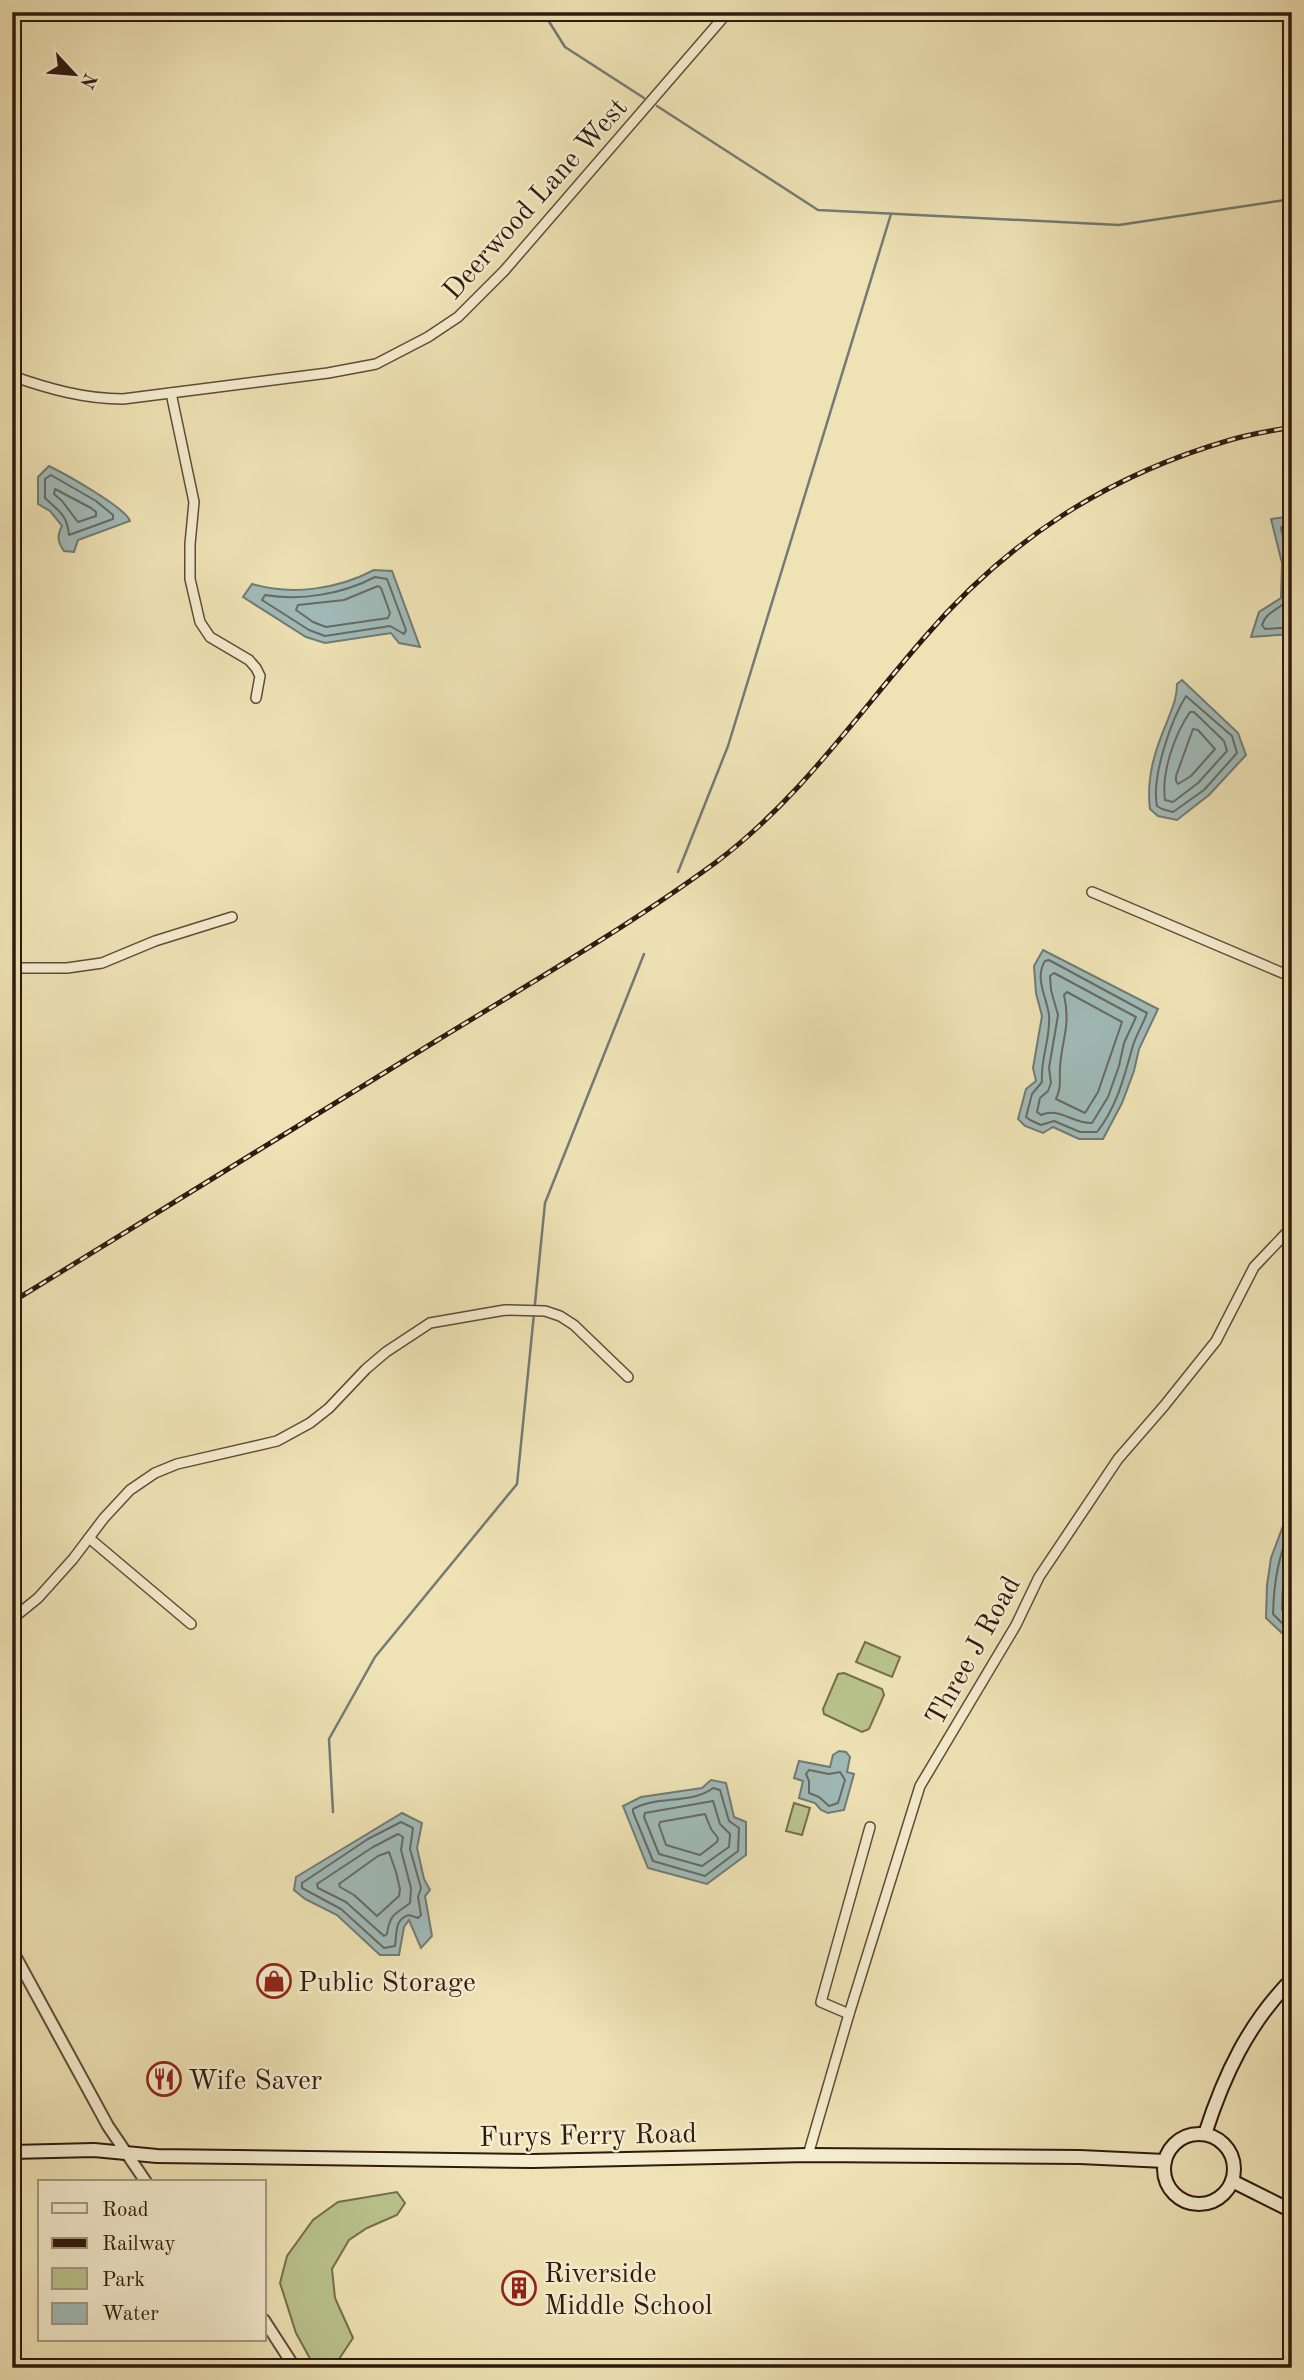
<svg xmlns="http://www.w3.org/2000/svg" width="1304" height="2380" font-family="'Old Standard TT',serif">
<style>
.green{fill:#bac48d;stroke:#746f4e;stroke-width:2}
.water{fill:#a0bbb9;stroke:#727b75;stroke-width:2}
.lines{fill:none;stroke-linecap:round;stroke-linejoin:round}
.shore{stroke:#676a64;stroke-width:2}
.stream{stroke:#727b75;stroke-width:2.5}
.minor-casing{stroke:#5e4c38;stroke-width:12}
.tertiary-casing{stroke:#5e4c38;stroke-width:14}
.secondary-casing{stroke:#2e1a0f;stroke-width:16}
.minor{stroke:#f5edcf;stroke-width:9}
.tertiary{stroke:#f5edcf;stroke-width:10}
.secondary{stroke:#f5edcf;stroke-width:12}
.rail-casing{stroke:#2e1a0f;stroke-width:5}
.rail{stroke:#f5edcf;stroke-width:2.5;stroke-dasharray:8;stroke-linecap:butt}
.labels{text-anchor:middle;stroke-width:5;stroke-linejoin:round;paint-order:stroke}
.street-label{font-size:28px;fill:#2e1a0f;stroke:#f5edcf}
.poi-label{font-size:28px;fill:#2e1a0f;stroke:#f5edcf;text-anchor:start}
</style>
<rect width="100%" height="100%" fill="#efe3b5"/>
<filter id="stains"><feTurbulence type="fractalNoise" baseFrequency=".00286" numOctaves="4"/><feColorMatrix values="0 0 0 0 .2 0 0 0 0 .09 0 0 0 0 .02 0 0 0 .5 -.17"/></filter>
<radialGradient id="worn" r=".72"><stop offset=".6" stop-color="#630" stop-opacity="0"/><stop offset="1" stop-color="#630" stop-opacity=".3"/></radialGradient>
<g class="green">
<polygon points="865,1642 900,1657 892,1677 856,1662"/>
<polygon points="844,1673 882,1689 884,1695 869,1729 862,1732 824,1714 823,1709 838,1674"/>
<polygon points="794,1803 810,1808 802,1835 786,1831"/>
<polygon points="397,2192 405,2203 397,2215 367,2228 349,2240 332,2269 335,2298 353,2338 337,2362 313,2364 296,2333 280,2283 287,2256 313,2220 338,2202"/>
</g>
<g class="water">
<path d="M 49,466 C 65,474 125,507 130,521 L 78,540 L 74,552 L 64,551 C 57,541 57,536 62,526 L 50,511 L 38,504 L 38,477 Z"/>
<polygon points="1292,516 1292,634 1251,637 1259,612 1281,598 1282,563 1271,519"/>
<path d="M 374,570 L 392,571 L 420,647 L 399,643 L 391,633 L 325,643 L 306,637 L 243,597 L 252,584 C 292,596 338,589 374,570 Z"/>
<path d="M 1182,680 L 1238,733 L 1246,755 L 1209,795 L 1177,820 L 1158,816 L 1150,809 C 1146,778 1155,750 1167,722 C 1172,708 1177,699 1177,684 Z"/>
<polygon points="1043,950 1158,1009 1139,1049 1134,1071 1122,1103 1103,1139 1079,1139 1053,1127 1043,1133 1025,1126 1018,1119 1026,1089 1036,1081 1033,1068 1042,1016 1036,993 1034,966"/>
<polygon points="1292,1482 1292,1637 1283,1634 1266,1618 1267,1585 1271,1558 1286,1518 1288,1490"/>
<polygon points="839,1751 846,1752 850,1757 847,1772 854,1774 844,1810 828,1813 821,1810 815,1803 799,1798 803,1781 794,1778 799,1761 830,1767 833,1755"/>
<polygon points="711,1780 726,1783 734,1817 746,1822 746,1855 707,1884 648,1868 623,1806 641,1797 702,1788"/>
<polygon points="402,1813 422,1823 417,1848 424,1879 430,1890 425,1896 432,1936 421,1948 409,1920 404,1927 399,1955 380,1955 337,1915 305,1899 294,1890 296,1877"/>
</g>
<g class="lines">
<g class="shore">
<path d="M 51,475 L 96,501 L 113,515 L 113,519 L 69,535 C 67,515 60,512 45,498 L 45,479 Z"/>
<polygon points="55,489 91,508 96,512 96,516 78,522 62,501 54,494"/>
<path d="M 1292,523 L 1283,525 L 1281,528 L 1289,562 L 1288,599 C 1280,610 1266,611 1262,625 L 1265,629 L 1292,627"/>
<path d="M 375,577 L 387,579 L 406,630 L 404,634 L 390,626 L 325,636 L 309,630 L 262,600 L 265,595 C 301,601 343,594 375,577 Z"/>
<polygon points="378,586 381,588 390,613 388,618 326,627 313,622 296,610 298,605 344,600"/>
<path d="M 1186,696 L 1232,736 L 1237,753 L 1204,790 L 1173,812 L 1162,809 L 1157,806 C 1151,778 1171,720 1186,696 Z"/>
<path d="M 1190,712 L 1194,712 L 1224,741 L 1227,751 L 1198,783 L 1173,802 L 1165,800 C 1161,772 1175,734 1190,712 Z"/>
<polygon points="1193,729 1198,730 1215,749 1191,776 1178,784 1176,781 1176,776"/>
<path d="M 1049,960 L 1147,1013 C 1143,1025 1135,1036 1132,1049 C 1124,1078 1116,1108 1097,1132 L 1080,1132 L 1054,1121 L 1041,1125 L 1030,1120 L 1026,1117 L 1032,1094 L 1042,1082 C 1040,1059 1051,1038 1049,1015 C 1047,998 1034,978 1045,961 Z"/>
<path d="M 1054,973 L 1136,1017 L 1124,1043 L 1119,1066 L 1108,1097 L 1092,1123 C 1073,1124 1060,1107 1041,1115 L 1037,1112 L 1040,1098 L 1048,1091 L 1051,1083 L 1049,1068 L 1058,1015 L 1051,990 L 1050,976 Z"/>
<path d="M 1067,992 L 1122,1022 L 1098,1092 L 1085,1113 L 1056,1099 C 1062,1085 1059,1081 1060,1067 C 1062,1038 1071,1026 1064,995 Z"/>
<path d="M 1292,1522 C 1279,1557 1274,1577 1273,1614 L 1286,1627 L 1292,1630"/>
<path d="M 1292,1547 C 1284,1568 1282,1588 1282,1610 L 1292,1620"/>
<polygon points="809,1770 829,1774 840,1772 845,1780 838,1803 829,1806 819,1797 809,1793 809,1781 806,1774"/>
<path d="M 713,1788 L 720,1790 L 729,1821 L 739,1828 L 738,1851 L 705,1876 L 653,1861 L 633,1812 L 633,1809 C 657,1795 691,1805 713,1788 Z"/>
<polygon points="713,1801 720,1824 730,1834 729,1847 702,1866 659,1854 644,1817 645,1813"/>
<polygon points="705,1814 711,1829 718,1838 717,1842 700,1855 666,1845 659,1825 660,1822"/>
<path d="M 401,1822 L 413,1828 L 410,1849 L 421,1888 L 418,1897 L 421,1915 L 418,1918 L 409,1915 C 394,1919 397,1934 395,1946 L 384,1948 L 341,1909 L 302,1888 L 302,1883 L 368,1839 Z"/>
<path d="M 398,1834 L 403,1837 L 401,1850 L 411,1888 L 410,1903 C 396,1914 390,1913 387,1934 L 384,1936 L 346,1902 L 318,1888 L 317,1884 L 373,1847 Z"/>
<polygon points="389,1852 396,1872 400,1889 399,1896 377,1916 354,1895 340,1887 339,1884 378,1856"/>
</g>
<g class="stream">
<polyline points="543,12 565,47 644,98"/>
<polyline points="657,106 818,210 1119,225 1292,199"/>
<polyline points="678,872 728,746 891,214"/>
<polyline points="333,1812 329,1739 375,1657 517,1484 545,1203 644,954"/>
</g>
<g class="minor-casing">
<g id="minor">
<path d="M 12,376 C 49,389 85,399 123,399 L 328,373 L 376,364 L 428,337 L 458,317 L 504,271 L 728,12"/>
<polyline points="171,393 194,502 190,544 190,579 200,622 210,637 249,660 256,668 260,676 256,698"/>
<polyline points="1092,892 1292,977"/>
<polyline points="12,968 67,968 102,963 155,941 232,917"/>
<polyline points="89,1538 191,1624"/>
<polyline points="12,1619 38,1598 73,1559 104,1518 130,1490 155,1473 177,1464 277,1441 310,1423 329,1408 366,1369 386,1352 430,1323 505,1310 545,1311 560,1316 574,1325 628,1377"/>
<polyline points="849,2014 821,2002 870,1827"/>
<polyline points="808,2155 849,2014 920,1786 1016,1625 1039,1577 1118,1459 1164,1406 1216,1341 1254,1267 1292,1227"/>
</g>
</g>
<g class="tertiary-casing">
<g id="tertiary">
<polyline points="12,1950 108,2126 146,2182"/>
<polyline points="264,2320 295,2368"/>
</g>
</g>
<g class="secondary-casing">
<g id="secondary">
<circle cx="1199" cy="2169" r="35"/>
<path d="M 1205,2134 C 1224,2075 1248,2024 1292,1979"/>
<polyline points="12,2152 94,2150 157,2156 533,2161 808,2155 1080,2157 1165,2161"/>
<polyline points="1232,2181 1292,2211"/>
</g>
</g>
<use href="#minor" class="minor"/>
<use href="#tertiary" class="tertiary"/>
<use href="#secondary" class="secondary"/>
<g class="rail-casing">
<path id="rail" d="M 12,1302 C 154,1215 294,1128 436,1041 C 529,984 626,928 715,863 C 798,801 856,716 924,638 C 1008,540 1106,476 1230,440 C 1250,434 1271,431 1292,427"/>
</g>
<use href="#rail" class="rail"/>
</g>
<defs>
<g id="shop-ring" transform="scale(1.75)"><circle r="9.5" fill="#f5edcf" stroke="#8f2418" stroke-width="1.5"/><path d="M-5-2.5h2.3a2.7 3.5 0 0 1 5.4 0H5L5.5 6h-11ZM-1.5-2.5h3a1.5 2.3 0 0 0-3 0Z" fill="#8f2418"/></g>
<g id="restaurant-ring" transform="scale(1.75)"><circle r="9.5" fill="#f5edcf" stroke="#8f2418" stroke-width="1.5"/><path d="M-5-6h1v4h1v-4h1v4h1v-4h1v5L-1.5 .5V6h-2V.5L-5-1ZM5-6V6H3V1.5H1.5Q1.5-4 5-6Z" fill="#8f2418"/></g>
<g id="building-ring" transform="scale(1.75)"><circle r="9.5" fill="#f5edcf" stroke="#8f2418" stroke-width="1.5"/><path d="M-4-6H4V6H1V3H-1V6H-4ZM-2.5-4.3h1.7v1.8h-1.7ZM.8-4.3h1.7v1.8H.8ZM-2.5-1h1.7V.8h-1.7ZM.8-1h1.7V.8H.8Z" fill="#8f2418"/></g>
</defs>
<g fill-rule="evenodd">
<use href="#shop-ring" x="274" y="1981"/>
<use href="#restaurant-ring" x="164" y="2079"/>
<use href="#building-ring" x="519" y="2288"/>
</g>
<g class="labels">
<g class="street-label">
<text transform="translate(534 198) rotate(-48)" y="10">Deerwood Lane West</text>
<text transform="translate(972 1650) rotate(-61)" y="10">Three J Road</text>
<text transform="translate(588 2134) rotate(-1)" y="10">Furys Ferry Road</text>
</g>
<g class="poi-label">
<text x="298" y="1991">Public Storage</text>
<text x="188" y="2089">Wife Saver</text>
<text x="544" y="2282">Riverside<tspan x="544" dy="32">Middle School</tspan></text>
</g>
</g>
<rect width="1304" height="2380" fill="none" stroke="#efe3b5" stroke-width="42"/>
<rect x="14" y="14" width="1276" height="2352" fill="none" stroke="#2e1a0f" stroke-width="3.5"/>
<rect x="21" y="21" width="1262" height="2338" fill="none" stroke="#2e1a0f" stroke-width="2"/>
<rect x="38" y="2180" width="228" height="161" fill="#f5edcf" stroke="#a59982" stroke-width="2"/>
<rect x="52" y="2203" width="35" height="10" fill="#f5edcf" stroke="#a59982" stroke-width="2"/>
<text x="102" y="2216" font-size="21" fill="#2e1a0f">Road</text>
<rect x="52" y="2238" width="35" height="10" fill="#2e1a0f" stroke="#a59982" stroke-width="2"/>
<text x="102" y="2250" font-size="21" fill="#2e1a0f">Railway</text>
<rect x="52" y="2268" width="35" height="21" fill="#bac48d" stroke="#a59982" stroke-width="2"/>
<text x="102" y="2286" font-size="21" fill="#2e1a0f">Park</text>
<rect x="52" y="2303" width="35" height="21" fill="#a0bbb9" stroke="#a59982" stroke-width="2"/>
<text x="102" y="2320" font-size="21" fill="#2e1a0f">Water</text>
<g transform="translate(74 74) rotate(116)" stroke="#f5edcf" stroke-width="5" paint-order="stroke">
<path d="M0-5L12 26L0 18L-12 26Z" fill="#2e1a0f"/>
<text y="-10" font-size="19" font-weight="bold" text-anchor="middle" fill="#2e1a0f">N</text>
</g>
<rect width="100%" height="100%" filter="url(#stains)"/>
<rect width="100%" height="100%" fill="url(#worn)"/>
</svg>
